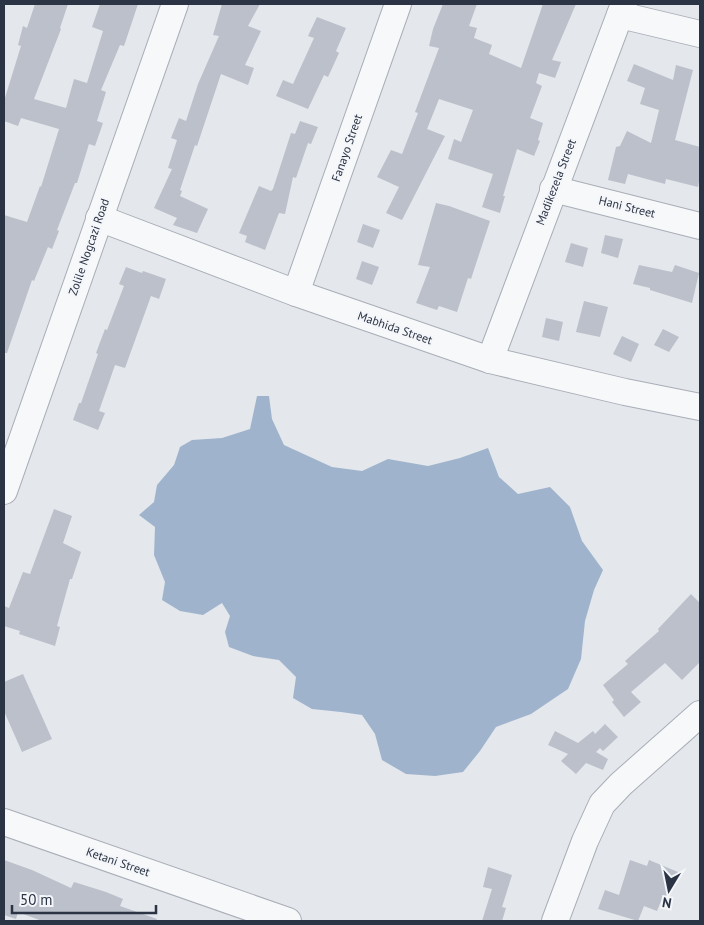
<svg xmlns="http://www.w3.org/2000/svg" width="704" height="925" font-family="'PT Sans',sans-serif">
<style>
.water{fill:#9fb4cc}
.building{fill:#bbc0ca}
.lines{fill:none;stroke-linecap:round;stroke-linejoin:round}
.minor-casing{stroke:#a9aeb7;stroke-width:28}
.minor{stroke:#f7f8fa;stroke-width:26}
.labels{text-anchor:middle;stroke-width:4;stroke-linejoin:round;paint-order:stroke}
.street-label{font-size:12px;fill:#2b3445;stroke:#f4f6f9}
</style>
<rect width="100%" height="100%" fill="#e4e7ec"/>
<polygon class="water" points="257,396 269,396 272,419 284,445 332,467 362,471 388,459 428,466 460,458 488,448 499,477 518,494 550,487 570,507 582,541 603,570 594,590 585,621 581,659 568,689 531,714 496,727 480,751 463,772 435,776 406,774 382,760 375,734 362,715 341,712 312,709 293,698 296,677 279,660 253,656 229,647 225,632 230,616 222,603 203,615 180,611 162,600 165,582 154,555 155,527 139,515 154,502 157,485 174,465 180,447 192,440 222,438 250,429"/>
<g class="building">
<polygon points="35,4 68,4 60,28 61,29 34,99 66,108 74,79 87,83 103,31 92,27 100,4 138,4 124,46 120,45 101,90 106,92 97,121 103,123 95,146 89,144 77,183 75,183 57,230 59,231 52,249 48,247 34,281 32,280 7,353 4,353 4,215 27,222 40,186 41,187 59,129 21,118 18,126 4,121 4,101 21,46 18,45 23,26 27,28"/>
<polygon points="222,4 260,4 248,26 261,31 245,65 254,68 248,85 221,74 197,146 195,145 180,190 182,191 180,196 208,209 197,233 173,225 177,218 154,208 172,169 168,168 177,140 171,138 179,118 186,121 198,84 219,36 213,35"/>
<polygon points="443,4 477,4 469,26 477,28 474,38 492,45 489,54 521,68 543,4 576,4 552,60 561,62 555,78 539,73 536,83 542,86 530,118 543,123 538,140 540,141 534,156 517,149 503,196 505,196 500,213 482,207 493,174 448,159 454,139 461,142 473,110 439,99 427,129 445,136 402,220 386,213 399,187 377,177 391,150 402,154 418,113 415,112 439,48 429,46 433,29"/>
<polygon points="317,17 346,28 336,51 339,53 328,77 324,75 308,109 276,96 283,80 293,84 314,38 308,36"/>
<polygon points="634,64 673,80 676,65 693,70 675,140 700,147 700,176 698,187 666,179 665,184 628,174 625,184 608,180 616,147 620,146 627,131 651,143 659,110 640,104 645,88 627,81"/>
<polygon points="300,121 318,127 311,144 308,143 296,178 293,177 285,214 279,213 265,250 245,242 247,236 239,233 259,186 271,191 273,189 291,133 295,134"/>
<polygon points="436,203 449,206 490,221 471,279 468,278 457,312 439,306 437,310 416,303 430,267 418,265"/>
<polygon points="363,224 380,230 373,248 357,242"/>
<polygon points="605,235 623,239 618,258 601,253"/>
<polygon points="571,243 588,248 583,267 565,262"/>
<polygon points="362,261 379,267 372,285 356,279"/>
<polygon points="639,265 672,272 675,265 699,273 692,303 650,290 650,288 633,284"/>
<polygon points="126,267 142,273 143,271 166,279 159,299 151,296 125,368 115,365 99,411 105,413 98,430 73,420 79,403 81,403 98,354 96,353 105,329 107,330 124,286 119,284"/>
<polygon points="584,301 608,307 600,337 576,332"/>
<polygon points="546,318 563,322 559,341 542,337"/>
<polygon points="663,329 679,337 669,352 654,345"/>
<polygon points="622,336 639,344 631,362 613,354"/>
<polygon points="54,509 72,516 63,543 81,552 72,579 70,579 57,626 60,627 55,646 19,634 20,631 4,626 4,606 9,608 23,572 30,574"/>
<polygon points="691,594 700,603 700,662 682,680 665,663 631,692 641,702 624,717 612,702 614,700 603,685 628,664 625,661 659,631 658,629"/>
<polygon points="23,674 52,739 22,752 4,711 4,682"/>
<polygon points="605,724 618,737 603,751 600,748 596,752 608,759 603,770 586,763 576,774 561,761 568,754 548,745 555,731 578,743 593,731 595,734"/>
<polygon points="4,860 32,870 71,888 74,882 106,892 123,899 120,906 157,919 156,921 42,921 18,912 16,919 4,915"/>
<polygon points="630,860 647,866 649,860 678,872 667,898 663,896 657,911 644,906 638,921 598,909 605,890 619,895"/>
<polygon points="488,867 512,875 502,907 506,908 502,921 482,921 492,889 483,887"/>
</g>
<g class="lines">
<g class="minor-casing">
<g id="minor">
<polyline points="620,15 700,34"/>
<polyline points="553,189 700,226"/>
<polyline points="99,218 296,293 490,360 625,392 700,407"/>
<polyline points="296,293 398,4"/>
<polyline points="490,360 624,4"/>
<polyline points="4,491 175,4"/>
<polyline points="4,822 288,921"/>
<polyline points="555,921 585,841 602,804 621,784 700,714"/>
</g>
</g>
<use href="#minor" class="minor"/>
</g>
<g class="labels">
<g class="street-label">
<text transform="translate(347 148) rotate(-71)" y="4">Fanayo Street</text>
<text transform="translate(556 182) rotate(-69)" y="4">Madikezela Street</text>
<text transform="translate(627 207) rotate(14)" y="4">Hani Street</text>
<text transform="translate(89 247) rotate(-71)" y="4">Zolile Nogcazi Road</text>
<text transform="translate(395 328) rotate(19)" y="4">Mabhida Street</text>
<text transform="translate(118 862) rotate(19)" y="4">Ketani Street</text>
</g>
</g>
<rect width="704" height="925" fill="none" stroke="#2b3445" stroke-width="10"/>
<g transform="translate(669 890) rotate(190)" stroke="#f4f6f9" stroke-width="4" paint-order="stroke">
<path d="M0-4L9 19L0 12L-9 19Z" fill="#2b3445"/>
<text y="-8" font-size="14" font-weight="bold" text-anchor="middle" fill="#2b3445">N</text>
</g>
<path d="M12 905v8h144v-8" fill="none" stroke="#2b3445" stroke-width="2.5"/>
<text x="20" y="905" font-size="15" fill="#2b3445" stroke="#f4f6f9" stroke-width="4" paint-order="stroke">50 m</text>
</svg>
